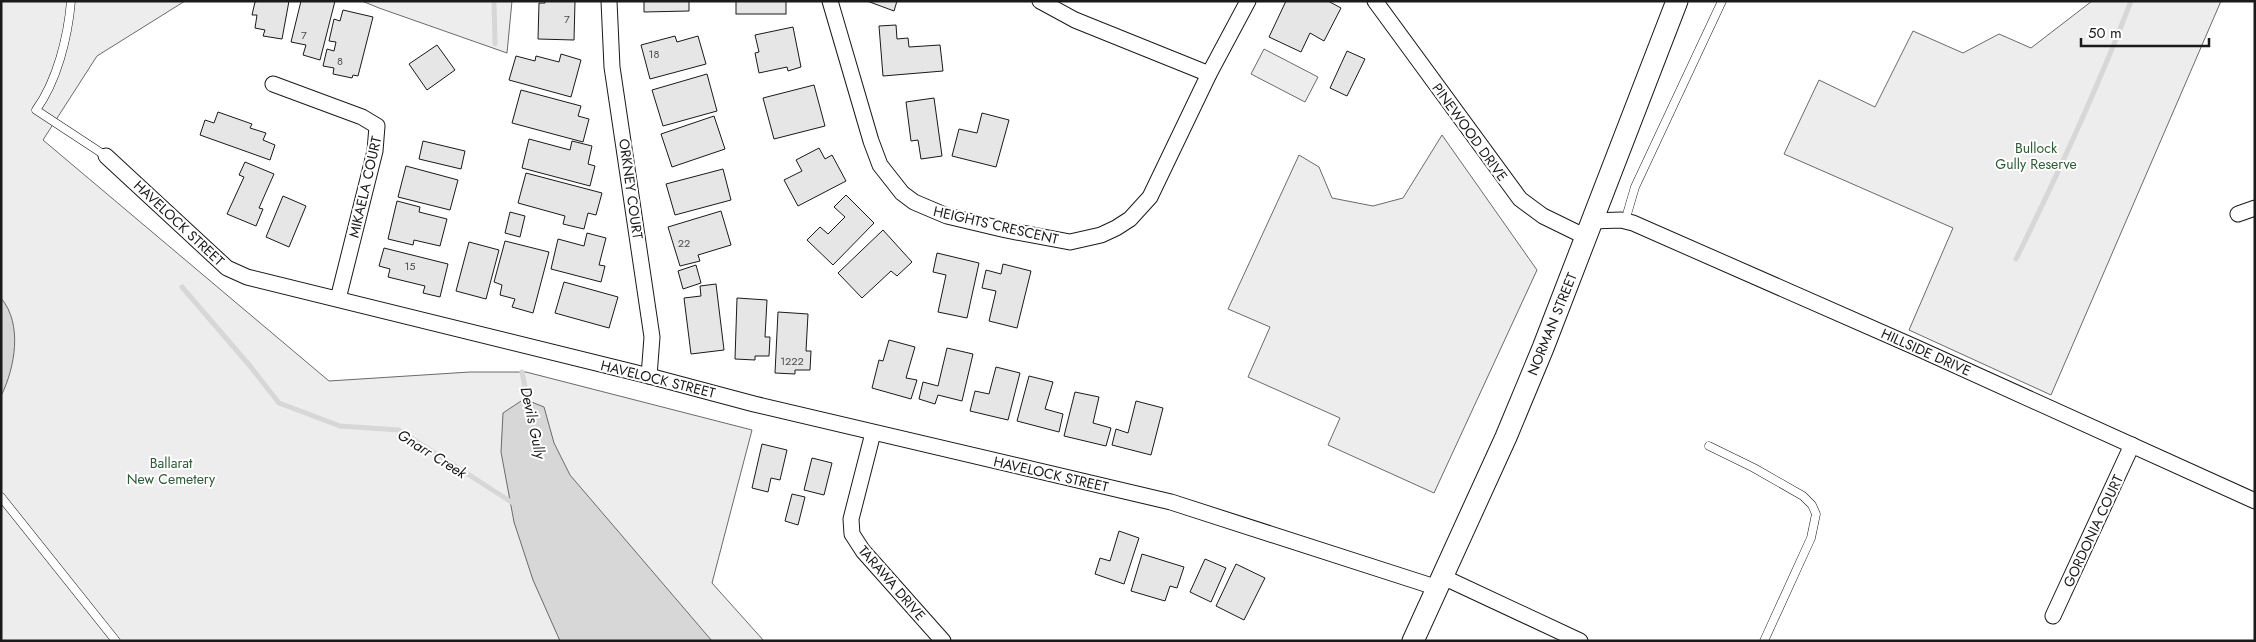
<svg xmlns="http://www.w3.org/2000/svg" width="2256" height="642" font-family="Jost,sans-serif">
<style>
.built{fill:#ededed;stroke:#6a6a6a}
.water{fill:#d7d7d7;stroke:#6a6a6a}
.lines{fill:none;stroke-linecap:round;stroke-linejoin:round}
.stream{stroke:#d7d7d7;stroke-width:5}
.building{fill:#e6e6e6;stroke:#1a1a1a}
.lane-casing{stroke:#1a1a1a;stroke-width:9}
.street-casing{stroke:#1a1a1a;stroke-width:17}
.secondary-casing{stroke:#1a1a1a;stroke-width:23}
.lane{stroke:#fff;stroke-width:8}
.street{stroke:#fff;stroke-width:15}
.secondary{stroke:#fff;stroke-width:21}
.labels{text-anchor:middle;stroke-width:4;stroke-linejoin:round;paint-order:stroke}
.number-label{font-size:11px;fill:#4d4d4d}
.street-label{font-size:14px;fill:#1a1a1a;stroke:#fff}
.park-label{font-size:14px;fill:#2b5a34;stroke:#fff}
.water-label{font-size:15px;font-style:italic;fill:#1a1a1a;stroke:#fff}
</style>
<rect width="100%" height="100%" fill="#fff"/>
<g class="built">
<polygon points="1,1 185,1 97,56 43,140 329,381 470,372 526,372 752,430 712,583 764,641 1,641"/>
<polygon points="362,1 512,1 507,53 379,8"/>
<polygon points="2092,1 2221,1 2051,395 1909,330 1953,228 1784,154 1819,80 1875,107 1913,31 1963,53 1999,34 2031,48"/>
<polygon points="1264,49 1318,77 1305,102 1251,74"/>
<polygon points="1442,135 1537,270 1434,493 1328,445 1340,418 1248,377 1270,327 1228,309 1299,155 1319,167 1332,198 1373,206 1403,198"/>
</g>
<g class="water">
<path d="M 1,298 C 23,324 15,368 1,396 Z"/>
<polygon points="524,399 544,407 554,443 570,475 712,641 560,641 533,580 514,522 501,452 503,413"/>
</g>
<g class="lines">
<g class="stream">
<polyline points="494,1 495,44"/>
<path d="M 2016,259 C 2058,174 2097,90 2131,1"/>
<polyline points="182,287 250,366 279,403 340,426 399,430 516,505"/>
<polyline points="522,372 529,406"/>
</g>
</g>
<g class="building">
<polygon points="259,1 289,1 282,39 263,36 265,30 255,28 257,15 252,15 255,2"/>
<polygon points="301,1 335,1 320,60 303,55 306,45 291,42"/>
<polygon points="545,1 575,1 574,40 538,39 539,3 545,3"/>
<polygon points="644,1 689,1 689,11 644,12"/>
<rect x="736" y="1" width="50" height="13"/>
<polygon points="867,1 897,1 894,11"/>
<polygon points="1286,1 1328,1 1341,8 1324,41 1310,33 1301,52 1269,37"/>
<polygon points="343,10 373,17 358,76 353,75 352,78 333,74 334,68 323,66 327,49 334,51 336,42 329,41 334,19 340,21"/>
<polygon points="896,25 897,39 908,38 909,47 940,45 943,71 883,76 879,26"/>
<polygon points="793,27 801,67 788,71 787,67 759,73 755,53 759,52 755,35"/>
<polygon points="675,36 677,42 698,36 706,64 650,79 641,45"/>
<polygon points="437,45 455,70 427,90 409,64"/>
<polygon points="1347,51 1365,59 1347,96 1330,88"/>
<polygon points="561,54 581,60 571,97 509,80 516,56 535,61 536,56 559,62"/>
<polygon points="707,74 717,111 663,126 652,90"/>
<polygon points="814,85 825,126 774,139 763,98"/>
<polygon points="521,90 581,106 578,116 589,119 583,142 512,123"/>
<polygon points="934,98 942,156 921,159 918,140 911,141 906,102"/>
<polygon points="218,112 252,124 250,128 266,133 263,140 275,145 270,160 200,135 205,120 214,123"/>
<polygon points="982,113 1009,120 996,167 952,156 959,129 977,133"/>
<polygon points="714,116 725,149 672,167 661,134"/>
<polygon points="529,139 570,150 572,141 592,146 588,164 595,166 590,186 522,168"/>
<polygon points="423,141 465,151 461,169 419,159"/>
<polygon points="819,148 825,159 832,155 846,181 798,206 784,180 802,171 796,160"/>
<polygon points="245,162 274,174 259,208 263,209 256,226 227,214 244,177 239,175"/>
<polygon points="406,166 458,180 450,210 398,197"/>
<polygon points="723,169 731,200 675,215 666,184"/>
<polygon points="526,173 602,193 596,215 588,213 584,229 563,224 565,216 518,203"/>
<polygon points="846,195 874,223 833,265 807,240 820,227 828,234 845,217 834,207"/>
<polygon points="283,196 306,206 289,247 266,237"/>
<polygon points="397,201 420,207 419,212 447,219 440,246 414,240 413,245 388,239"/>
<polygon points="721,211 731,245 698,255 700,261 680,266 668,227"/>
<polygon points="510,212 525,216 520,237 505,233"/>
<polygon points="883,230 912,262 897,276 891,271 862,298 838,273"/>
<polygon points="587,233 606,238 599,265 605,266 601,282 551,269 558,239 584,246"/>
<polygon points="505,241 549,252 533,313 512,307 515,299 500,295 502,285 494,282"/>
<polygon points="469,242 499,250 486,299 456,291"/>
<polygon points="384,248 448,264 440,297 423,293 425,286 388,277 390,269 379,266"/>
<polygon points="937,253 979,263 967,318 938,312 946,275 933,272"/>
<polygon points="1003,264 1031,271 1017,328 989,321 996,291 982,288 986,270 1001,274"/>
<polygon points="696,265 701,283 683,289 678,271"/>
<polygon points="564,282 618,297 609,328 555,313"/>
<polygon points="716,284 724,350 691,354 684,298 701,296 700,286"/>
<polygon points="737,298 767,300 765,337 770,337 769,356 755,356 755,360 735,359"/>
<polygon points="778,312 808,314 806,351 811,351 810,370 795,370 795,374 775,373"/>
<polygon points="889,340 915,347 906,378 917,380 911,399 872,388 879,360 883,361"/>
<polygon points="947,348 973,354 962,401 938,395 935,404 919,399 923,382 938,386"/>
<polygon points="996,367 1020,373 1008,420 970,411 975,391 989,394"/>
<polygon points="1029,376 1053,382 1045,409 1063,414 1059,432 1017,421"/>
<polygon points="1075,392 1099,397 1093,423 1111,428 1106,446 1064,436"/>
<polygon points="1136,401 1163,408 1151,455 1112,445 1116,429 1128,433"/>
<polygon points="762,444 787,450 780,480 771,478 768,492 752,488"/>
<polygon points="812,458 832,463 824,495 804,490"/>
<polygon points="792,494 805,497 798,525 785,521"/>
<polygon points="1119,531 1139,538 1124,584 1095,574 1100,558 1110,561"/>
<polygon points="1142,554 1184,567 1177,588 1170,586 1165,601 1131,591"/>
<polygon points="1205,559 1226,568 1211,602 1190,592"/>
<polygon points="1236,564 1265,578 1244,620 1216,606"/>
</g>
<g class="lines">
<g class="lane-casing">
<g id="lane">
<path d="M 71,1 C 68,37 57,81 36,110 L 106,156"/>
<polyline points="1625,221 1635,187 1722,1"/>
<polyline points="1709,446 1754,468 1803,496 1812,505 1816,514 1811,538 1764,641"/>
<polyline points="1,497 116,641"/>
</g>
</g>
<g class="street-casing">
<g id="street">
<polyline points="609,1 612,67 652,337 649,376"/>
<polyline points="830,1 871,141 880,165 902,193 914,202 947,216 1006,230 1070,242 1101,235 1116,228 1130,219 1150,197 1209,74 1248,1"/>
<polyline points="1040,1 1075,20 1209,74"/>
<polyline points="1375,1 1520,199 1543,216 1586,237"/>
<polyline points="273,84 362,117 377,126 375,151 338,299"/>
<polyline points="106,156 227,268 247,277 649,376 754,404 1171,502 1438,588"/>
<polyline points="2238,214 2255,208"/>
<polyline points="1592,221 1621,220 1633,223 1915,347 2255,501"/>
<polyline points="873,433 851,519 852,534 863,551 943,641"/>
<polyline points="1443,577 1580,641"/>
<polyline points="2053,616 2132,445"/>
</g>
</g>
<g class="secondary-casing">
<polyline id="secondary" points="1413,641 1506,437 1543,348 1677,1"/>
</g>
<use href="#lane" class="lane"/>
<use href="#street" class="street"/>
<use href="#secondary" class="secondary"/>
</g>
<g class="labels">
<g class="number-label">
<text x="567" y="23">7</text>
<text x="304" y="39">7</text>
<text x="654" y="58">18</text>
<text x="340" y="65">8</text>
<text x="684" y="247">22</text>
<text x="410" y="270">15</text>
<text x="792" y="365">1222</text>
</g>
<g class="street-label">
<text transform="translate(1470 132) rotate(54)" y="5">PINEWOOD DRIVE</text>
<text transform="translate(365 187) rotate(-77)" y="5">MIKAELA COURT</text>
<text transform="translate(631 189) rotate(82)" y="5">ORKNEY COURT</text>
<text transform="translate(179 223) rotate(43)" y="5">HAVELOCK STREET</text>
<text transform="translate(996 225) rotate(13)" y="5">HEIGHTS CRESCENT</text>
<text transform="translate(1552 324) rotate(-68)" y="5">NORMAN STREET</text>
<text transform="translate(1926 352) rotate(24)" y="5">HILLSIDE DRIVE</text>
<text transform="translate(658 379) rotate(14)" y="5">HAVELOCK STREET</text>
<text transform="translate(1051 474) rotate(13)" y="5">HAVELOCK STREET</text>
<text transform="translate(2093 531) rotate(-65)" y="5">GORDONIA COURT</text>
<text transform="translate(892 583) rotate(49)" y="5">TARAWA DRIVE</text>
</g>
<g class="park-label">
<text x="2036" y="153">Bullock<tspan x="2036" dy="16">Gully Reserve</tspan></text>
<text x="171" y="468">Ballarat<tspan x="171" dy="16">New Cemetery</tspan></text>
</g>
<g class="water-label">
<text transform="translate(533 423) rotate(78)" y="5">Devils Gully</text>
<text transform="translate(432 454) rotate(32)" y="5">Gnarr Creek</text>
</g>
</g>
<rect width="2256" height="642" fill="none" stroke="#1a1a1a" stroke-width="5"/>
<path d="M2081 38v8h128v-8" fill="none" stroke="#1a1a1a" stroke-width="2.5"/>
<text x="2088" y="38" font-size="15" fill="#1a1a1a" stroke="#ffffff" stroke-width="4" paint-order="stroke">50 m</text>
</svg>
